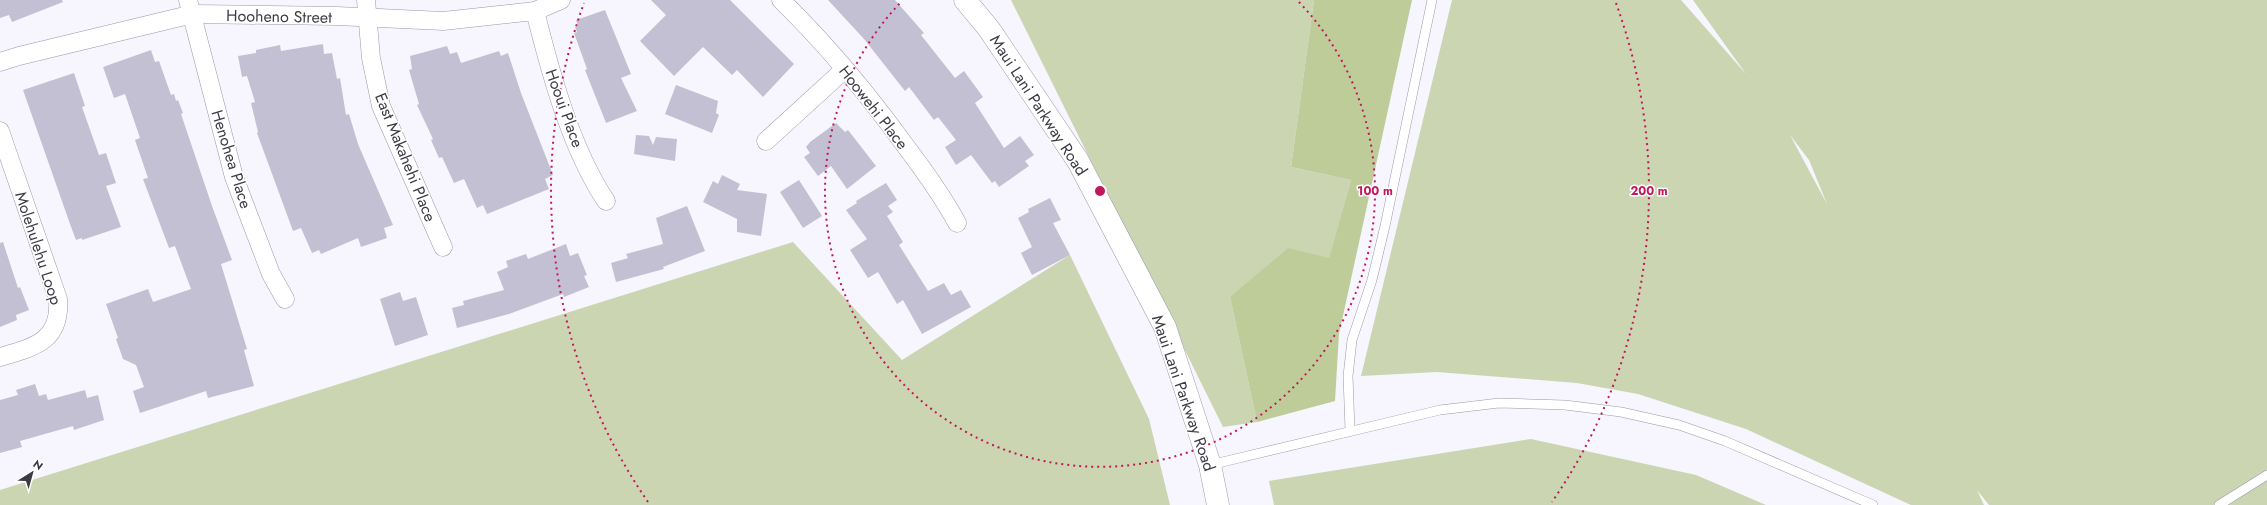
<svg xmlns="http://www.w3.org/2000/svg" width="2267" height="505" font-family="Jost,sans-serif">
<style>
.green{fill:#cbd5b2;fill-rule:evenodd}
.forest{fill:#becc9a}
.building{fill:#c4c0d4}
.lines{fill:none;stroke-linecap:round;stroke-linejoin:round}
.service-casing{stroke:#9b97aa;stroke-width:10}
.minor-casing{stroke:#9b97aa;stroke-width:19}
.secondary-casing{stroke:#9b97aa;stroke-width:23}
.service{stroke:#fff;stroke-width:9}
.minor{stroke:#fff;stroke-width:18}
.secondary{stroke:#fff;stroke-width:22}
.ring{fill:none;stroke:#c2185b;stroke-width:2;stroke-dasharray:2 4}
.labels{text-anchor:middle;stroke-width:3;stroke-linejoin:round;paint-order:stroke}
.street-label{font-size:16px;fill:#3c3b43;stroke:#fff}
.centre{fill:#c2185b;stroke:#fff;stroke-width:2}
.ring-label{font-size:12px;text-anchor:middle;font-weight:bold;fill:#c2185b;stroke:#fff;stroke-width:3;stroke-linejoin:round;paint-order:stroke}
</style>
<rect width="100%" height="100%" fill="#f7f5fd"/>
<g class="green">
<polygon points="1011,0 1314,0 1291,167 1351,180 1329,259 1230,297 1257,422 1223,427"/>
<path d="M 1452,0 L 1681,0 L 1746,74 L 1693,0 L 2267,0 L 2267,505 L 1989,505 L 1977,490 L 1984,505 L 1911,505 L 1746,429 L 1638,394 L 1577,383 L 1437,372 L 1361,376 ZM 1790,135 L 1809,160 L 1827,204 Z"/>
<polygon points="793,242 902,360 1070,255 1149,419 1170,505 0,505 0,490"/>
<polygon points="1531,439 1696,475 1766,505 1274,505 1269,481"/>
</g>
<polygon class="forest" points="1314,0 1412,0 1339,334 1335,401 1257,422 1230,297 1288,248 1329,258 1351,180 1291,167"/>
<g class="building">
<polygon points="0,0 62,0 63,2 12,22 9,15 0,18"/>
<polygon points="651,0 730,0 794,64 763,97 737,70 732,75 703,47 674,76 640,41 666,15"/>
<polygon points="828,0 895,0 924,33 921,35 955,78 964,71 983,97 975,103 1004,148 1020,136 1034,155 1025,161 1029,166 999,187 995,181 992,183 971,155 956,165 945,147 956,140 938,117 934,120 909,87 905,91 864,39"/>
<polygon points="605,10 631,74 621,78 637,111 606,123 585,70 587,69 574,33 577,32 575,27 578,26 576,20"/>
<polygon points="323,44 324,54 332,53 337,79 340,78 346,115 349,114 358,144 393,225 384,228 387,238 361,247 358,238 321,254 319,250 312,253 301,228 293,231 257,133 258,132 251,103 255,102 247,76 242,77 238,56 256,53 256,50 280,45 281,51"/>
<polygon points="447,46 450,54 457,52 461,63 499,51 501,56 508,53 521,93 553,175 545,179 549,189 487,214 483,205 477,208 464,179 454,183 442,157 439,158 431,140 433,139 417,105 419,104 409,70 412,69 410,56"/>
<polygon points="151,50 155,62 159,61 171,95 174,94 176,101 178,100 183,113 181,114 212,206 232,260 221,264 247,349 244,350 254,386 208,398 206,391 140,413 133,391 144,387 136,365 123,359 116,339 118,338 106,304 148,289 153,302 191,289 175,246 169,248 143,179 148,178 135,140 140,138 125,94 114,98 103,67"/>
<polygon points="74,73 85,106 82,107 99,155 106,153 116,183 106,186 121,227 82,240 82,238 76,240 70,224 23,90"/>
<polygon points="676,85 718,101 716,113 719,115 712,133 665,114"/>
<polygon points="836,123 845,132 848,130 876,166 847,189 831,166 818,176 804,157 810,153 806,147 810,142"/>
<polygon points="636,135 649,136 653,145 656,137 677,139 675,161 634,154"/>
<polygon points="722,175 740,184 737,190 767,194 761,236 737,232 737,219 703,202 713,181 718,184"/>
<polygon points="799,180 822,216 803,228 780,192"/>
<polygon points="886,183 897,200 888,206 893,212 887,216 903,242 899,245 928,291 944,283 951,295 961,290 971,307 922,334 903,300 897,304 878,272 868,278 850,250 867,239 846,210 857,203 856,201"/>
<polygon points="1050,198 1061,220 1053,223 1070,255 1032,275 1021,253 1032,247 1018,218 1029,212 1028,209"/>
<polygon points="687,206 705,251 663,267 664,269 616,282 611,263 628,258 626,254 663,244 656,218"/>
<polygon points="3,242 18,288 20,287 29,310 16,315 17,320 0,327 0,243"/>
<polygon points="566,244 570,256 578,253 587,275 584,276 589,287 564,297 563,294 509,314 457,328 452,308 464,305 463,301 504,290 497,272 508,267 506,261 526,254 528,259"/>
<polygon points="400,292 403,301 416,297 428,335 395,346 380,299"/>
<polygon points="35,384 39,396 46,394 48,400 85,390 87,398 98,395 104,420 74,430 73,426 20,441 22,447 0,453 0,400 18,395 16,390"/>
</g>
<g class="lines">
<g class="service-casing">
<g id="service">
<polyline points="1350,430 1348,376 1352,340 1372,280 1385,226 1432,0"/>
<polyline points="1210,465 1440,410 1499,403 1565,405 1621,412 1679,425 1725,441 1873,505"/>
<polyline points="2219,505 2267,475"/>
</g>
</g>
<g class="minor-casing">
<g id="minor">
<polyline points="188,0 234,177 271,274 285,299"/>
<polyline points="366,0 371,58 381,106 443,247"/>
<path d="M 781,0 C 826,44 867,93 904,144 C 923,169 942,195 957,223"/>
<path d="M 535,11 C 550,71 571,149 606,201"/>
<polyline points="0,62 19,56 193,14 337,16 443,21 535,11 561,0"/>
<path d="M 0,131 L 58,299 C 61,341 35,347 0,357"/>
<polyline points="766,141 845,69"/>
</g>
</g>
<g class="secondary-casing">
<polyline id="secondary" points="965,0 989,29 1078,161 1165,327 1210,465 1218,505"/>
</g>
<use href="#service" class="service"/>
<use href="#minor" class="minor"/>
<use href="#secondary" class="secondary"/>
</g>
<g class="ring">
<path d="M1299 2A275 275 0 1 1 901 2"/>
<path d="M648 502A549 549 0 0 1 584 3M1616 3A549 549 0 0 1 1552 502"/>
</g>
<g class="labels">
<g class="street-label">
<text transform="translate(279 16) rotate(1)" y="6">Hooheno Street</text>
<text transform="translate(1039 105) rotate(57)" y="6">Maui Lani Parkway Road</text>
<text transform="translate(874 107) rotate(52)" y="6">Hoowehi Place</text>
<text transform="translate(565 108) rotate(70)" y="6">Hooui Place</text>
<text transform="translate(406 157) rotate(68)" y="6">East Makahehi Place</text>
<text transform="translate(232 159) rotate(73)" y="6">Henohea Place</text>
<text transform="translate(39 248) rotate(72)" y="6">Molehulehu Loop</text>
<text transform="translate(1184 393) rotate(71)" y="6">Maui Lani Parkway Road</text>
</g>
</g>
<circle cx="1100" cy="191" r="6" class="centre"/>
<g class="ring-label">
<text x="1375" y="195">100 m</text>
<text x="1649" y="195">200 m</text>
</g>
<g transform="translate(32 473) rotate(37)" stroke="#ffffff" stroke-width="3" paint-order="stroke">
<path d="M0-3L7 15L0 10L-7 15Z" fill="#3c3b43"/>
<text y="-6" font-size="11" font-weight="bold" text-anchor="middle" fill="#3c3b43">N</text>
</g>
</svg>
